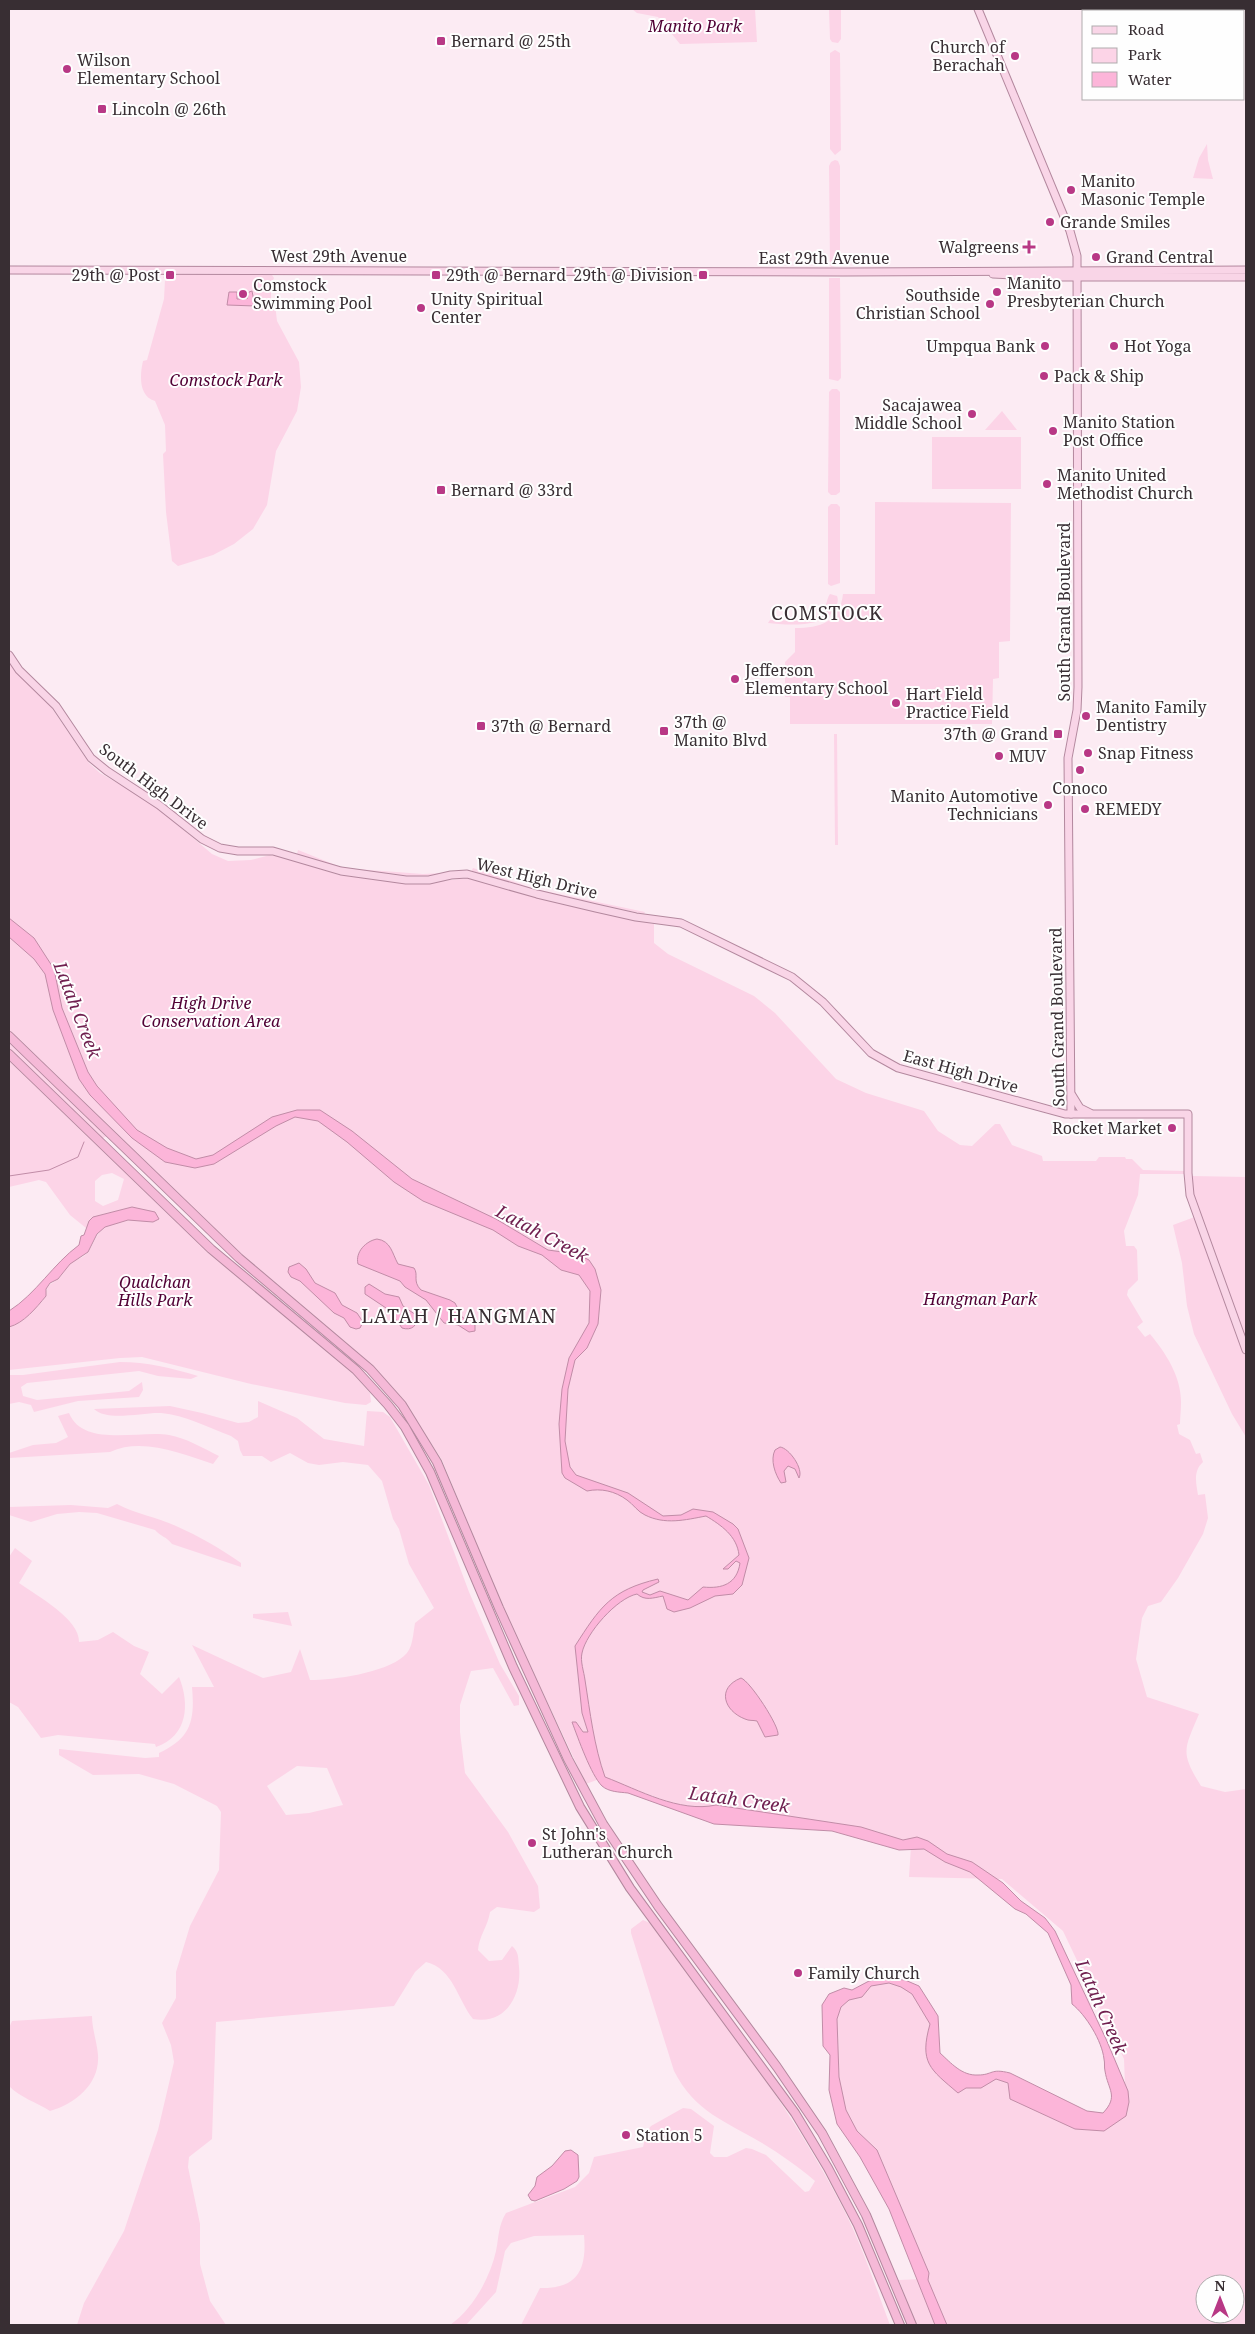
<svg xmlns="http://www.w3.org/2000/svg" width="1255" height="2334" font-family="'Noto Serif',serif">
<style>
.green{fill:#fcd4e7;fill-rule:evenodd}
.water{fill:#fcb5d9;stroke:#c18ca7}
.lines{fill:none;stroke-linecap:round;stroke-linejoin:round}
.stream{stroke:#c18ca7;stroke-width:1}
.major-casing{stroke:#b3889e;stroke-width:9}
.highway-casing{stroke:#b3889e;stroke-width:10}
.major{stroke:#f9d5e7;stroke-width:7}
.highway{stroke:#f5b9d7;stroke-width:8}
.poi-dot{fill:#b83885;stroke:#fefefe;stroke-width:2}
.labels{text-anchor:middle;stroke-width:4;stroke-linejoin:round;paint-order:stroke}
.park-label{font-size:16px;font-style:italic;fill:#510035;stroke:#fefefe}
.poi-label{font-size:16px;fill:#382e33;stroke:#fefefe;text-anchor:start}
.street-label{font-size:16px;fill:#382e33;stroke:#fefefe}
.water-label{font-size:18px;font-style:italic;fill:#702050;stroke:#fefefe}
.quarter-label{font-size:19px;letter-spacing:1px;fill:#382e33;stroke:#fefefe}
</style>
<rect width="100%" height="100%" fill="#fcebf3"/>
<g class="green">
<polygon points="632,9 755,9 757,42 680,44 658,17 637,13"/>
<polygon points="829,9 841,9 841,39 838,43 832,42 830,39"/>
<polygon points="835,50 840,53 841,150 835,155 830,149 830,53"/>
<polygon points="1207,144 1208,160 1213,179 1193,178 1199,158"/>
<polygon points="835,160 838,161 840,166 840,265 831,267 830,265 829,166 831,162"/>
<path d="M 167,274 L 272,275 L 274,278 L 271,284 L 271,304 L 275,304 L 277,321 L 299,362 L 301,387 L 297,411 L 276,451 L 267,505 L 253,529 L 234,544 L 213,555 L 178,566 L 172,561 L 166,512 L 163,454 L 166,451 L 165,425 L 155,401 C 138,396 140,374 143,361 L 147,360 L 164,299 L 165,280 L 163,277 Z"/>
<polygon points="829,278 840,278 841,378 838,381 829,379"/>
<polygon points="832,389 837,389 840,392 840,492 836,495 831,495 828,492 829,392"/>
<polygon points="1002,411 1017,430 985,430"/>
<rect x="932" y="437" width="89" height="52"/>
<path d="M 875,502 L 1011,503 L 1010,641 L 999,642 L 999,678 L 993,679 L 992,724 L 790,724 L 790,697 L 785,697 L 785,662 L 795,652 L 795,628 C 820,628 840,622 843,594 L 875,594 Z"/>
<polygon points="831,504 837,504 840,507 840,583 831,586 828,584 828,507"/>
<path d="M 830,594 L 837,596 C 839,601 837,605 834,610 C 823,628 786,625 768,623 L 770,620 C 787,620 813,625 824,609 C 827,604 827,598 830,594 Z"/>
<path d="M 9,662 L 49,704 L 89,763 L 100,773 L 151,802 L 212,854 L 228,861 L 251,860 L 270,855 L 283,857 L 339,875 L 414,884 L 468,878 L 566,905 L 654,924 L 654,943 L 668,954 L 754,996 L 775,1013 L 836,1079 L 866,1093 L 924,1111 L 938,1131 L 960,1145 L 972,1146 L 995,1124 L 1000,1124 L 1012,1145 L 1042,1156 L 1043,1161 L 1096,1161 L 1099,1157 L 1125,1157 L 1126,1159 L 1132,1159 L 1143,1170 L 1184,1171 L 1184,1174 L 1140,1174 L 1138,1195 L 1124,1231 L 1126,1246 L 1134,1246 L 1137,1250 L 1138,1280 L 1128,1290 L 1127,1295 L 1143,1322 L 1137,1327 L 1145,1337 L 1150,1334 C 1166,1353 1182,1378 1181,1404 C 1181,1411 1180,1417 1180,1424 L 1177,1425 L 1179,1434 L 1190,1440 L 1196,1454 L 1200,1453 L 1203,1462 C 1193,1471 1196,1483 1198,1495 L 1205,1494 L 1208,1518 L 1203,1534 L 1178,1578 L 1161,1602 L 1148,1606 L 1142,1618 L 1136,1659 L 1147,1697 L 1199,1714 C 1184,1750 1180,1752 1201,1786 L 1225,1792 L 1246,1789 L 1246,2325 L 916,2325 L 899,2280 L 923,2279 L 895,2206 L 853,2135 L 836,2089 L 836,2004 C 862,1988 871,1978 903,1983 L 934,2021 L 932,2042 L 954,2079 L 995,2074 L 1103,2123 L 1125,2085 L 1124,2059 L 1063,1931 L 1002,1879 L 909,1877 L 911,1846 L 862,1833 L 698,1812 L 602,1778 L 586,1784 L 503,1608 L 442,1460 L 405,1403 L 373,1366 L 244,1257 L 114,1132 L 96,1142 L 209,1251 L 352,1372 L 370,1393 L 371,1402 L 366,1405 L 345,1403 L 251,1384 L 142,1357 L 120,1358 L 9,1370 L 9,1327 C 24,1323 36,1308 46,1296 C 46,1284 51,1285 58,1279 C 63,1275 66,1268 70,1264 C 74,1260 80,1259 84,1256 C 94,1248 95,1232 107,1226 C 122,1219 138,1218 153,1222 L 132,1207 L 93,1217 L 86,1228 L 70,1215 L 46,1182 L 39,1180 L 9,1187 ZM 112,1173 L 124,1179 L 118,1200 L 103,1206 L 95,1201 L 95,1181 L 102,1175 ZM 1205,2284 L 1235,2284 L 1235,2314 L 1205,2314 Z"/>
<polygon points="834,734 837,734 838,845 835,845"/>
<polygon points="298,850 343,868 423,874 443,873 416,878 335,868 297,854"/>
<polygon points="473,868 535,889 645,912 644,914 521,888 471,872"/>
<polygon points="1192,1176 1246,1177 1246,1437 1232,1414 1194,1334 1187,1306 1182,1263 1173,1225 1200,1215 1193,1193"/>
<path d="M 120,1362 C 147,1362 171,1368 198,1376 L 191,1379 L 158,1376 L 139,1371 L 27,1383 L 21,1387 L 23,1396 L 37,1400 L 129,1391 L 142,1382 L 143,1390 L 139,1397 L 78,1401 L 34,1412 L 31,1405 L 19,1402 L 9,1404 L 9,1375 L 23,1375 Z"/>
<path d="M 258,1401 L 297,1418 L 324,1439 L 364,1446 L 367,1411 L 383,1412 L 390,1417 L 429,1485 L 469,1592 L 500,1664 L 519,1696 L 519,1705 L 514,1706 L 493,1668 L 471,1671 L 460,1705 L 460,1732 L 465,1773 L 508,1832 L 538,1886 L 540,1908 L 534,1912 L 497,1907 L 490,1912 C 488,1926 479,1936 478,1950 L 489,1961 L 502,1960 L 512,1946 C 519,1952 518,1957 519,1967 C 522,1996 505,2025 473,2019 C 458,2001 453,1968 426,1962 L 415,1972 L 394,2006 L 216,2022 L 212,2139 L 189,2157 L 188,2167 L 200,2224 L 200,2264 L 210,2301 L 226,2325 L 77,2325 L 84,2303 L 124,2231 L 158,2130 L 174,2062 L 171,2045 L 162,2023 L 176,1998 L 176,1972 L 190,1926 L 219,1870 L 221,1812 L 217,1806 L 174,1784 L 139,1774 L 93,1775 L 59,1755 L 59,1749 L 145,1758 L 159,1757 L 159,1753 C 191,1738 195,1721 192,1687 L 214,1687 L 192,1645 L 263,1678 L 291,1672 L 300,1649 L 310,1680 C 334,1680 385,1673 404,1656 C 413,1649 413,1634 415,1623 L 434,1608 L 409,1564 L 399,1529 L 393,1519 L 382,1481 L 368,1465 L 343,1462 L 319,1465 L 308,1463 L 290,1453 L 271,1462 L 262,1456 L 243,1456 L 240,1450 L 238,1441 L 231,1436 C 209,1428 185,1415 161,1413 C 144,1412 107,1422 94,1409 L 170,1406 L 202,1413 L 238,1423 L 249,1422 L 258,1417 ZM 297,1766 L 327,1768 L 343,1805 L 309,1813 L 286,1815 L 267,1786 Z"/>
<path d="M 69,1413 C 83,1448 140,1430 169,1435 C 186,1438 203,1448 219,1456 L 213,1464 C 181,1454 143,1437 110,1452 L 9,1458 L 9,1453 L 33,1445 L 56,1443 L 68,1437 L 58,1416 Z"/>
<path d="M 117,1504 C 136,1514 157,1517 176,1526 C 199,1536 221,1549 241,1563 L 241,1567 L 172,1544 C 167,1537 160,1536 155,1530 L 97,1513 L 79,1512 L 57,1514 L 31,1522 L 9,1515 L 9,1507 L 71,1505 L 108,1508 Z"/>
<path d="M 15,1548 L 32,1561 L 19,1583 C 37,1596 80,1619 79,1642 L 98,1640 L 113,1632 L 134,1646 L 149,1652 L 140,1674 L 162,1694 L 179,1677 C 190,1704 188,1736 156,1747 L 155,1744 L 58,1735 L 41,1738 L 18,1707 L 9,1702 L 9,1557 Z"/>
<polygon points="288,1612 292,1626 253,1618 253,1614"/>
<path d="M 643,1920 L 650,1923 C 720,2016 792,2108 845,2212 C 863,2248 876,2288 890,2325 L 521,2325 L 540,2288 C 578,2289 587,2269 584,2235 L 534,2236 L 511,2243 L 505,2251 L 496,2292 L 466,2325 L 450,2325 C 473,2309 490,2278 496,2251 C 499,2237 498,2226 506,2213 L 575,2187 L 589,2173 L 594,2157 L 643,2147 L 647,2131 L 651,2126 L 683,2108 L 691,2109 L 714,2126 L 710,2153 L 714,2157 L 727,2157 L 746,2148 L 752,2149 L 766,2155 L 805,2192 L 809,2191 L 815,2181 C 799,2167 780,2154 762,2143 C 725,2121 695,2112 674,2071 L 631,1933 L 631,1929 Z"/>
<path d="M 92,2016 C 92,2029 97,2042 98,2055 C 100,2084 75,2104 50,2111 C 36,2102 21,2098 9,2086 L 9,2028 L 12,2021 Z"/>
</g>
<g class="water">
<polygon points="252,291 255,306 227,305 229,292 237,292 237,299 242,299 242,295 246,295 247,299 249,292"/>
<path d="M 9,918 L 34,938 L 54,969 L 62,1008 L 88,1072 L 97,1086 L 137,1130 L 167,1148 L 196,1159 L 213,1155 L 272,1117 L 297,1110 L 320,1110 L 352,1131 L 412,1179 L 496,1219 L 548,1250 L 577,1254 L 589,1260 L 595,1269 L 601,1290 L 598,1324 L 587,1348 L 575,1360 L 568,1389 L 565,1441 L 570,1467 L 576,1475 L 628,1493 L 663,1516 L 681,1515 L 693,1509 L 713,1512 L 733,1524 L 738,1529 L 749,1558 L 742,1585 L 733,1594 L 715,1596 L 690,1608 L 674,1612 L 667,1609 L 663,1596 C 653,1598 645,1601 637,1594 C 617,1598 586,1633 582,1653 C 580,1661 584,1672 585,1680 C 590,1712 594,1746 605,1777 C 639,1790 679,1813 716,1805 L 861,1827 L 903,1840 L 917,1837 L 928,1841 L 947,1854 L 972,1862 L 1003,1883 L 1021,1901 L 1045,1918 L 1055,1931 L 1106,2039 L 1128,2091 L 1129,2102 L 1126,2116 L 1104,2131 L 1075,2129 L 1010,2099 L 1008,2083 L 996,2079 L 981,2088 L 966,2088 L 958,2093 C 930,2069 919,2063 930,2024 L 912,1994 L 901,1987 L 889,1983 L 871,1986 L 862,1997 L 849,2000 L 841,2007 L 837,2019 L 839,2077 L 846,2110 L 857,2131 L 877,2150 L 929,2273 L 928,2280 L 947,2325 L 935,2325 L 889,2209 L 860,2157 L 837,2124 L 829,2090 L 830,2055 L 823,2046 L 822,2005 L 829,1994 L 844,1988 L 852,1990 L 869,1981 L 884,1978 L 905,1980 L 919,1986 L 938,2016 L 940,2053 C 951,2063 962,2076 978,2075 C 993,2075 990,2068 1010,2073 L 1087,2111 L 1103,2113 C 1119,2096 1108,2090 1105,2071 C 1104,2067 1105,2063 1104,2059 C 1102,2041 1086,2015 1072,2004 L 1071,1985 L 1048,1933 L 1026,1914 L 1015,1909 L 970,1872 L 945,1862 L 924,1849 L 899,1850 L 832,1831 L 714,1824 L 628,1793 C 619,1792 609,1792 602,1786 C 591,1775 578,1738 572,1722 L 576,1722 L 583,1732 L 588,1732 L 582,1713 L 575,1646 C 600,1607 611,1590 658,1579 L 659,1582 L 643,1590 L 642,1592 L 650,1595 L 660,1591 L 688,1600 L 703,1587 C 722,1589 737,1584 740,1563 L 736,1561 L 728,1569 L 723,1569 L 739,1555 C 737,1536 721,1525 706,1516 C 685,1520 665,1525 645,1515 C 638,1512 633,1504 627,1500 C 615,1491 601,1488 587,1491 L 565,1478 L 562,1473 L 559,1424 L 562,1389 L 569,1358 L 589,1323 L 590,1291 L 579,1275 L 561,1270 L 542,1255 L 518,1246 L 493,1230 L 423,1201 L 394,1182 L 347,1142 L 318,1121 L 295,1117 L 276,1126 L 214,1164 L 195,1168 L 165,1162 L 132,1138 L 90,1095 L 79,1079 L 53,1010 L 45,974 L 34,959 L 9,937 Z"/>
<path d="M 132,1207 L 155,1212 L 159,1219 L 153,1222 L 128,1220 L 105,1227 L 97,1234 L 88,1252 L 70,1264 L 58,1279 L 50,1283 L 46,1289 L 46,1296 C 36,1308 24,1323 9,1327 L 9,1311 C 36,1294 53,1264 79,1245 L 81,1236 L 84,1235 L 89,1221 L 93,1217 Z"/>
<path d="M 377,1239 C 391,1241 392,1253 398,1264 L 414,1268 C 419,1275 412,1281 421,1290 L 450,1300 L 455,1303 L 462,1317 L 475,1325 L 475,1331 L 469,1332 L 458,1325 L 444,1323 L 426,1300 L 405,1287 L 400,1281 L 358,1264 C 355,1252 366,1241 377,1239 Z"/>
<polygon points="299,1263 306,1269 315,1283 335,1293 342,1305 357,1313 363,1322 360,1328 356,1329 350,1327 344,1318 334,1313 300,1281 291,1277 288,1272 289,1267"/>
<path d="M 369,1284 L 385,1294 L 399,1297 L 403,1306 L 416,1315 C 419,1326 411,1331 402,1328 L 389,1310 L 365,1294 L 365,1287 Z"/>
<path d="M 780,1447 C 789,1448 804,1469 799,1478 L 795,1469 L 788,1466 L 784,1471 L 786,1482 L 781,1483 C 775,1474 770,1460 775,1450 Z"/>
<path d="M 741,1678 C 750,1681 780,1727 778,1735 L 765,1737 L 757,1721 C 753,1720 749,1721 745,1719 C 724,1711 716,1688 741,1678 Z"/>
<polygon points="571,2150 578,2155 579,2177 577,2181 564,2189 535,2201 531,2200 528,2195 535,2186 537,2177 552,2166 565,2151"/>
</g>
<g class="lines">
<polyline class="stream" points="9,1176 49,1170 78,1157 84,1142"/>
<g class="major-casing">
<g id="major">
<polyline points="978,9 1070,231 1077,256 1078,687 1077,710 1068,758 1071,1114"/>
<polyline points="9,270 843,272 1246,270"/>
<polyline points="993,274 1048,277 1246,277"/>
<polyline points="9,655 19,670 56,706 91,758 107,771 159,805 202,839 220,848 238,851 273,851 341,871 406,880 429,880 451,875 467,874 537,894 596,908 636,917 681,923 792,977 823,1002 871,1053 898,1068 1065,1114 1188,1114 1188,1173 1190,1195 1246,1350"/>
<polyline points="1072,1095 1080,1108 1090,1113"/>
</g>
</g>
<g class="highway-casing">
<g id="highway">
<polyline points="9,1036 239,1258 370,1369 402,1405 437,1462 499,1608 568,1759 603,1824 658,1906 777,2067 822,2133 866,2215 912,2325"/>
<polyline points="9,1054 211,1249 356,1370 388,1405 405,1427 430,1472 513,1667 580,1807 630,1888 795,2113 828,2168 858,2225 900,2325"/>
</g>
</g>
<use href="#major" class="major"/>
<use href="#highway" class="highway"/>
</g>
<g class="poi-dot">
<rect x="436" y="36" width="10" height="10" rx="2.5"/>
<circle cx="1015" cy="56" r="5"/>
<circle cx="67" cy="69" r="5"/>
<rect x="97" y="104" width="10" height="10" rx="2.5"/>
<circle cx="1071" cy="190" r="5"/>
<circle cx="1050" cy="222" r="5"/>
<path d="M1026.5 239.5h5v5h5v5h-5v5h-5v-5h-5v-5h5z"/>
<circle cx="1096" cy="257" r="5"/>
<rect x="165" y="270" width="10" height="10" rx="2.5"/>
<rect x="431" y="270" width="10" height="10" rx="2.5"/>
<rect x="698" y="270" width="10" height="10" rx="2.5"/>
<circle cx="997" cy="292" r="5"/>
<circle cx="243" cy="294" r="5"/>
<circle cx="990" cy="304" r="5"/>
<circle cx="421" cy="308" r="5"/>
<circle cx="1045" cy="346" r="5"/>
<circle cx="1114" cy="346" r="5"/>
<circle cx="1044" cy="376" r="5"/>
<circle cx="972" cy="414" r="5"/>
<circle cx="1053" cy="431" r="5"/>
<circle cx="1047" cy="484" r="5"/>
<rect x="436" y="485" width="10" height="10" rx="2.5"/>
<circle cx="735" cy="679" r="5"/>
<circle cx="896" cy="703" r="5"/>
<circle cx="1086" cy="716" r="5"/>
<rect x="476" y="721" width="10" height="10" rx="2.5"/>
<rect x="659" y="726" width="10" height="10" rx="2.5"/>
<rect x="1053" y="729" width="10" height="10" rx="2.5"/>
<circle cx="1088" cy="753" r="5"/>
<circle cx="999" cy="756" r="5"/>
<circle cx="1080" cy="770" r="5"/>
<circle cx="1048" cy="805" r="5"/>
<circle cx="1085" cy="809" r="5"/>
<circle cx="1172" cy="1128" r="5"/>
<circle cx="532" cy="1843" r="5"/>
<circle cx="798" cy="1973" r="5"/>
<circle cx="626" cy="2135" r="5"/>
</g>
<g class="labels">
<g class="park-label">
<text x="695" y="32">Manito Park</text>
<text x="226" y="386">Comstock Park</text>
<text x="211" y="1009">High Drive<tspan x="211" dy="18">Conservation Area</tspan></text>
<text x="155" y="1288">Qualchan<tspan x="155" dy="18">Hills Park</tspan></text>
<text x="980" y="1305">Hangman Park</text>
</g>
<g class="poi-label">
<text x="451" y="47">Bernard @ 25th</text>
<text x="1005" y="53" text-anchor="end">Church of<tspan x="1005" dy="18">Berachah</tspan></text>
<text x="77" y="66">Wilson<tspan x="77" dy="18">Elementary School</tspan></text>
<text x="112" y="115">Lincoln @ 26th</text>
<text x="1081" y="187">Manito<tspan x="1081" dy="18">Masonic Temple</tspan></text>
<text x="1060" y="228">Grande Smiles</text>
<text x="1019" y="253" text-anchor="end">Walgreens</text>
<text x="1106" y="263">Grand Central</text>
<text x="160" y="281" text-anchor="end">29th @ Post</text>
<text x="446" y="281">29th @ Bernard</text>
<text x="693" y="281" text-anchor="end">29th @ Division</text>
<text x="1007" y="289">Manito<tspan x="1007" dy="18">Presbyterian Church</tspan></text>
<text x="253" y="291">Comstock<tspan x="253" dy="18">Swimming Pool</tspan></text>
<text x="980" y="301" text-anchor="end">Southside<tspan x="980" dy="18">Christian School</tspan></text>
<text x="431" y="305">Unity Spiritual<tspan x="431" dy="18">Center</tspan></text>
<text x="1035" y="352" text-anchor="end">Umpqua Bank</text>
<text x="1124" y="352">Hot Yoga</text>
<text x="1054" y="382">Pack &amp; Ship</text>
<text x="962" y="411" text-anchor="end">Sacajawea<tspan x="962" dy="18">Middle School</tspan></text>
<text x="1063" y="428">Manito Station<tspan x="1063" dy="18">Post Office</tspan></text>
<text x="1057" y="481">Manito United<tspan x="1057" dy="18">Methodist Church</tspan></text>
<text x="451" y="496">Bernard @ 33rd</text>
<text x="745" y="676">Jefferson<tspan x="745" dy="18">Elementary School</tspan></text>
<text x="906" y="700">Hart Field<tspan x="906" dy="18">Practice Field</tspan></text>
<text x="1096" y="713">Manito Family<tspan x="1096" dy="18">Dentistry</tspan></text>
<text x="674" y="728">37th @<tspan x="674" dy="18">Manito Blvd</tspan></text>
<text x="491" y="732">37th @ Bernard</text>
<text x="1048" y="740" text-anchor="end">37th @ Grand</text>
<text x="1098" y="759">Snap Fitness</text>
<text x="1009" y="762">MUV</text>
<text x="1080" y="794" text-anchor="middle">Conoco</text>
<text x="1038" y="802" text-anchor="end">Manito Automotive<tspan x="1038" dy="18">Technicians</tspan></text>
<text x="1095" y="815">REMEDY</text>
<text x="1162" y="1134" text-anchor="end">Rocket Market</text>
<text x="542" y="1840">St John's<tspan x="542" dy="18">Lutheran Church</tspan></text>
<text x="808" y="1979">Family Church</text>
<text x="636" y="2141">Station 5</text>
</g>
<g class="street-label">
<text x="339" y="262">West 29th Avenue</text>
<text x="824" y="264">East 29th Avenue</text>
<text transform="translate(1064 612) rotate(-90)" y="6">South Grand Boulevard</text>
<text transform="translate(154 786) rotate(37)" y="6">South High Drive</text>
<text transform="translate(537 878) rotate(14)" y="6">West High Drive</text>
<text transform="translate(1057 1017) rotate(-91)" y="6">South Grand Boulevard</text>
<text transform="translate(961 1071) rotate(16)" y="6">East High Drive</text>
</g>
<g class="water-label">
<text transform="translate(77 1010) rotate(69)" y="6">Latah Creek</text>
<text transform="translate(542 1234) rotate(28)" y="6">Latah Creek</text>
<text transform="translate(739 1800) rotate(8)" y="6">Latah Creek</text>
<text transform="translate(1101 2007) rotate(66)" y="6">Latah Creek</text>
</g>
<g class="quarter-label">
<text x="827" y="620">COMSTOCK</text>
<text x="459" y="1323">LATAH / HANGMAN</text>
</g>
</g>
<rect width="1255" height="2334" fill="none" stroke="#382e33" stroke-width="20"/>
<rect x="1082" y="10" width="162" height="90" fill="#fefefe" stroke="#afabad"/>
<rect x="1092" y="26" width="25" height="8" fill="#f9d5e7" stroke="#afabad"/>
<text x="1128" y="35" font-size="15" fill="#382e33">Road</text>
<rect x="1092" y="48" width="25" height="15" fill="#fcd4e7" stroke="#afabad"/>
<text x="1128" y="60" font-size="15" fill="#382e33">Park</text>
<rect x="1092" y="72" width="25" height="15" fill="#fcb5d9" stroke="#afabad"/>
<text x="1128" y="85" font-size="15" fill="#382e33">Water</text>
<g transform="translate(1220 2299)"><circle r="24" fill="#fefefe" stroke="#afabad"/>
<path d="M0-4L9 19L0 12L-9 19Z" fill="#b83885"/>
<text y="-8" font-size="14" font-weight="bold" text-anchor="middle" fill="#382e33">N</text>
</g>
</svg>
